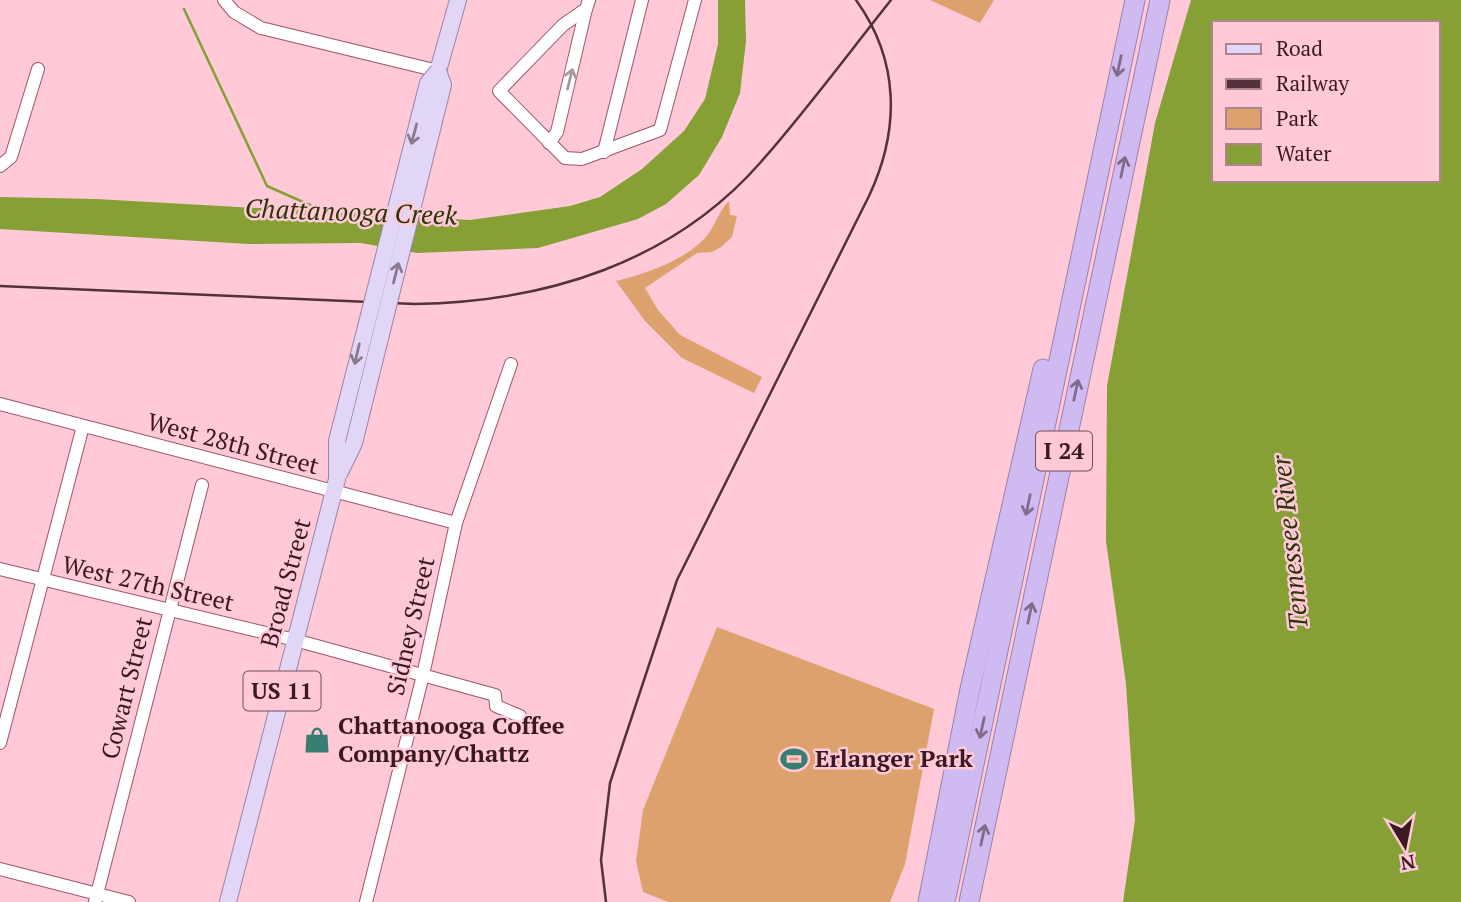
<svg xmlns="http://www.w3.org/2000/svg" width="1461" height="902" font-family="'PT Serif',serif">
<style>
.green{fill:#dca16c}
.water{fill:#86a035;fill-rule:evenodd}
.lines{fill:none;stroke-linecap:round;stroke-linejoin:round}
.stream{stroke:#86a035;stroke-width:2.5}
.minor-casing{stroke:#9f526a;stroke-width:14}
.major-casing{stroke:#9b82a9;stroke-width:18}
.highway-casing{stroke:#9b82a9;stroke-width:21}
.minor{stroke:#fff;stroke-width:12}
.major{stroke:#e2d6f7;stroke-width:16}
.highway{stroke:#cfbaf1;stroke-width:19}
.rail{stroke:#54313b;stroke-width:2.5}
.major-bridge-casing{stroke:#9b82a9;stroke-width:18;stroke-linecap:butt}
.major-bridge{stroke:#e2d6f7;stroke-width:16}
.oneway{stroke:#846a8a}
.oneway2{stroke:#a6989c}
.oneway3{stroke:#8e788d}
.labels{text-anchor:middle;stroke-width:5;stroke-linejoin:round;paint-order:stroke}
.shield{fill:#ffc9d7;stroke:#754e59;stroke-width:2}
.shield-label{font-size:23px;font-weight:bold;fill:#3a1923}
.street-label{font-size:24px;fill:#3a1923;stroke:#ffc9d7}
.poi-label{font-size:24px;font-weight:bold;fill:#3a1923;stroke:#ffc9d7;text-anchor:start}
.water-label{font-size:26px;font-style:italic;fill:#2c360a;stroke:#ffc9d7}
</style>
<rect width="100%" height="100%" fill="#ffc9d7"/>
<g class="green">
<polygon points="930,0 994,0 980,23"/>
<path d="M 729,201 L 730,215 L 737,216 L 732,237 L 721,247 L 712,252 L 697,253 L 645,288 L 658,310 L 680,335 L 762,377 L 754,393 L 682,358 L 645,321 L 616,281 C 647,273 682,262 705,238 C 715,227 719,210 729,201 Z"/>
<polygon points="717,627 934,709 905,864 890,902 668,902 643,892 636,861 643,810"/>
</g>
<g class="water">
<polygon points="718,0 745,0 746,41 740,93 722,137 699,175 666,204 638,219 538,248 417,253 361,243 248,244 0,229 0,197 96,199 470,220 570,206 600,197 642,169 684,131 705,99 718,44"/>
<path d="M 1191,0 L 1461,0 L 1461,902 L 1123,902 L 1135,820 L 1126,684 L 1106,541 L 1107,386 L 1155,123 ZM 1214,23 L 1438,23 L 1438,180 L 1214,180 Z"/>
</g>
<g class="lines">
<polyline class="stream" points="184,9 267,186 330,214"/>
<g class="minor-casing">
<g id="minor">
<polyline points="224,0 234,12 261,28 438,71"/>
<polyline points="589,0 586,9 563,25 499,91 565,158 582,159 660,130 695,0"/>
<polyline points="549,143 557,132 586,9"/>
<polyline points="604,152 642,0"/>
<polyline points="0,166 11,157 38,69"/>
<polyline points="0,404 456,523"/>
<polyline points="0,569 295,640 495,695 496,706 520,716"/>
<polyline points="0,743 83,426"/>
<polyline points="0,869 129,902"/>
<polyline points="95,902 202,485"/>
<polyline points="366,902 423,675 456,523 511,364"/>
</g>
</g>
<g class="major-casing">
<g id="major">
<polyline points="438,71 458,0"/>
<polyline points="228,902 337,479"/>
</g>
</g>
<g class="highway-casing">
<g id="highway">
<polyline points="928,902 970,689 1043,369"/>
<polyline points="945,902 1135,0"/>
<polyline points="969,902 1160,0"/>
</g>
</g>
<use href="#minor" class="minor"/>
<use href="#major" class="major"/>
<use href="#highway" class="highway"/>
<g class="rail">
<path d="M 0,286 L 415,304 C 545,302 672,263 760,163 C 806,111 848,54 891,0"/>
<path d="M 606,902 L 601,860 L 610,783 L 677,580 L 869,196 C 900,130 900,61 856,0"/>
</g>
<g class="major-bridge-casing">
<g id="major-bridge">
<polyline points="339,474 354,443 443,85 438,71"/>
<polyline points="337,479 337,441 428,83 438,71"/>
</g>
</g>
<use href="#major-bridge" class="major-bridge"/>
</g>
<defs><path id="oneway-shaft" d="M-6 0H5M1.5-3L5.5 0L1.5 3" fill="none" stroke-width="1.6" stroke-linecap="round" stroke-linejoin="round" transform="scale(1.75)"/></defs>
<g class="oneway">
<use href="#oneway-shaft" transform="translate(1119 66) rotate(102)"/>
<use href="#oneway-shaft" transform="translate(1123 167) rotate(-78)"/>
<use href="#oneway-shaft" transform="translate(1076 390) rotate(-78)"/>
<use href="#oneway-shaft" transform="translate(1028 505) rotate(102)"/>
<use href="#oneway-shaft" transform="translate(1030 613) rotate(-78)"/>
<use href="#oneway-shaft" transform="translate(982 728) rotate(102)"/>
<use href="#oneway-shaft" transform="translate(983 835) rotate(-78)"/>
</g>
<use class="oneway2" href="#oneway-shaft" transform="translate(570 79) rotate(-76)"/>
<g class="oneway3">
<use href="#oneway-shaft" transform="translate(414 134) rotate(105)"/>
<use href="#oneway-shaft" transform="translate(396 273) rotate(-76)"/>
<use href="#oneway-shaft" transform="translate(357 354) rotate(103)"/>
</g>
<defs>
<g id="shop-bare" transform="scale(2.1)"><path d="M-5-2.5h2.3a2.7 3.5 0 0 1 5.4 0H5L5.5 6h-11ZM-1.5-2.5h3a1.5 2.3 0 0 0-3 0Z" fill="#387d72" stroke="#ffc9d7" stroke-width="2.5" paint-order="stroke"/></g>
<g id="stadium-bare" transform="scale(2.1)"><path d="M0-5a6.5 5 0 1 0 0 10a6.5 5 0 1 0 0-10ZM-3.5-1.8h7v3.6h-7Z" fill="#387d72" stroke="#ffc9d7" stroke-width="2.5" paint-order="stroke"/></g>
</defs>
<g fill-rule="evenodd">
<use href="#shop-bare" x="317" y="740"/>
<use href="#stadium-bare" x="794" y="759"/>
</g>
<g class="labels">
<g class="shield">
<rect x="1036" y="431.5" width="56" height="39" rx="5"/>
<rect x="243.5" y="671.5" width="77" height="39" rx="5"/>
</g>
<g class="shield-label">
<text x="1064" y="459">I 24</text>
<text x="282" y="699">US 11</text>
</g>
<g class="street-label">
<text transform="translate(233 444) rotate(15)" y="8">West 28th Street</text>
<text transform="translate(286 583) rotate(-75)" y="8">Broad Street</text>
<text transform="translate(148 584) rotate(13)" y="8">West 27th Street</text>
<text transform="translate(411 626) rotate(-77)" y="8">Sidney Street</text>
<text transform="translate(127 688) rotate(-76)" y="8">Cowart Street</text>
</g>
<g class="poi-label">
<text x="338" y="734">Chattanooga Coffee<tspan x="338" dy="28">Company/Chattz</tspan></text>
<text x="815" y="767">Erlanger Park</text>
</g>
<g class="water-label">
<text transform="translate(351 212) rotate(2)" y="9">Chattanooga Creek</text>
<text transform="translate(1290 543) rotate(-96)" y="9">Tennessee River</text>
</g>
</g>
<rect x="1212" y="21" width="228" height="161" fill="#ffc9d7" stroke="#b0838f" stroke-width="2"/>
<rect x="1226" y="44" width="35" height="10" fill="#e2d6f7" stroke="#b0838f" stroke-width="2"/>
<text x="1276" y="56" font-size="21" fill="#3a1923">Road</text>
<rect x="1226" y="79" width="35" height="10" fill="#54313b" stroke="#b0838f" stroke-width="2"/>
<text x="1276" y="91" font-size="21" fill="#3a1923">Railway</text>
<rect x="1226" y="108" width="35" height="21" fill="#dca16c" stroke="#b0838f" stroke-width="2"/>
<text x="1276" y="126" font-size="21" fill="#3a1923">Park</text>
<rect x="1226" y="144" width="35" height="21" fill="#86a035" stroke="#b0838f" stroke-width="2"/>
<text x="1276" y="161" font-size="21" fill="#3a1923">Water</text>
<g transform="translate(1405 846) rotate(170)" stroke="#ffc9d7" stroke-width="5" paint-order="stroke">
<path d="M0-5L12 26L0 18L-12 26Z" fill="#3a1923"/>
<text y="-10" font-size="19" font-weight="bold" text-anchor="middle" fill="#3a1923">N</text>
</g>
</svg>
